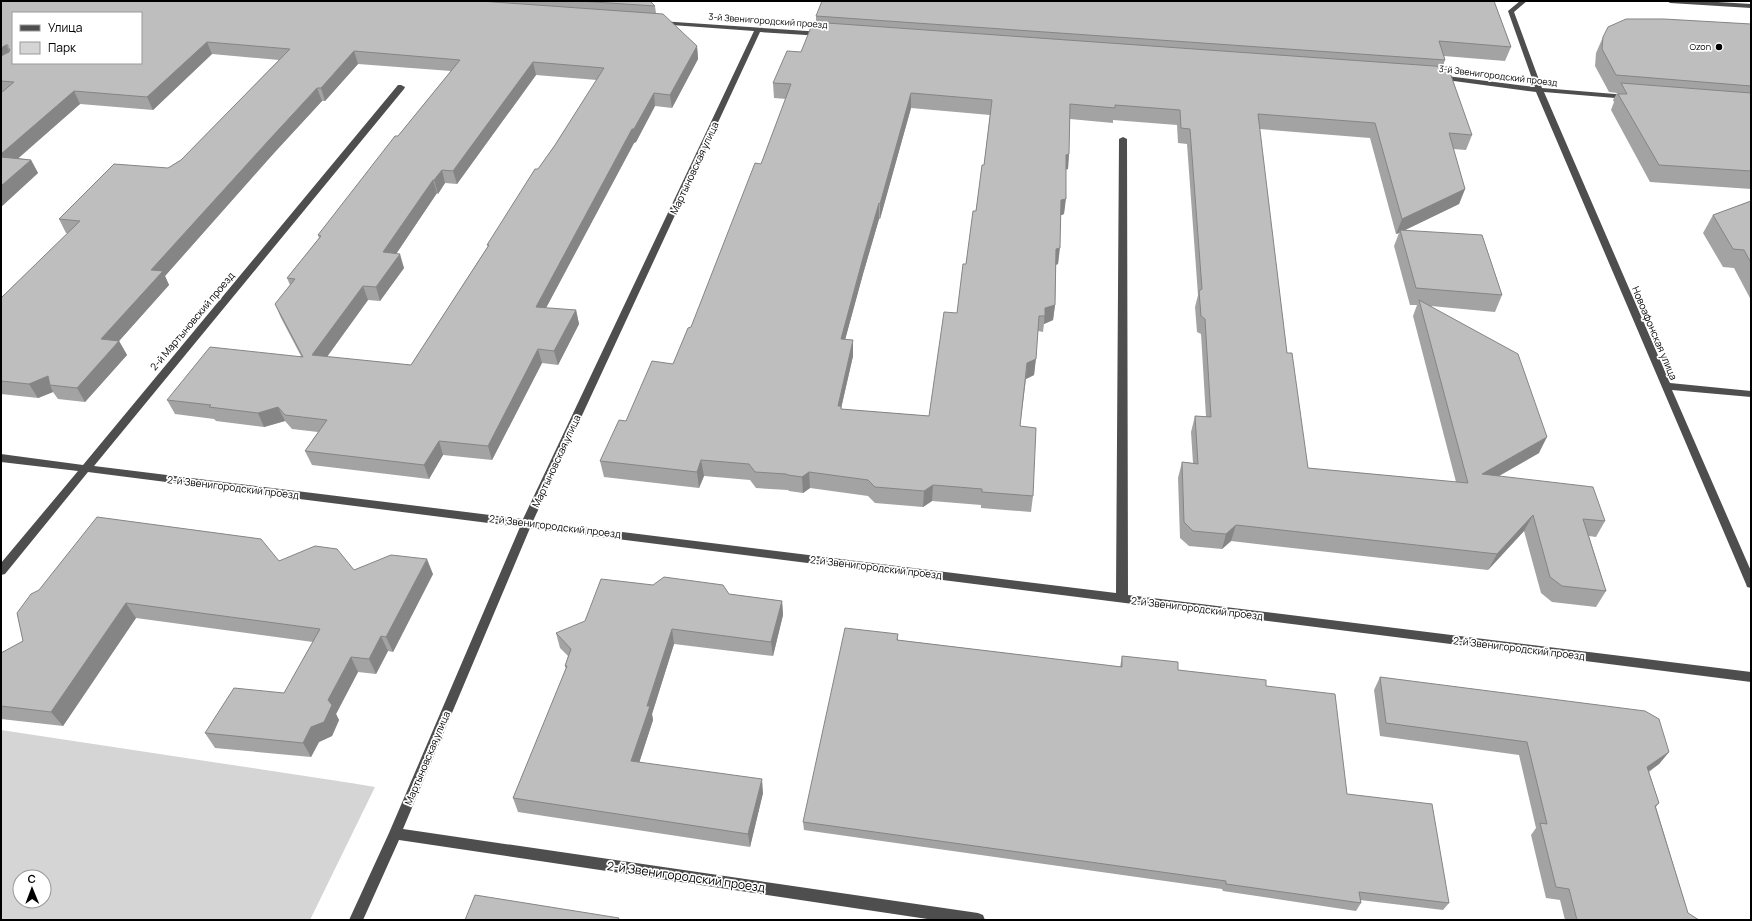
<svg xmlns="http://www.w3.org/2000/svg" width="1752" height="921" font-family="Manrope,sans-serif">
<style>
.green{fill:#d5d5d5;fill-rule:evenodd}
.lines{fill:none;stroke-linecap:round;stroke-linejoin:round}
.minor{fill:#4e4e4e;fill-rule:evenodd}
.wall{fill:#a3a3a3;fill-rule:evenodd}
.shaded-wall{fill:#858585}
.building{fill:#bebebe;stroke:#858585;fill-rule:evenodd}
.poi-dot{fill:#000;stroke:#fff;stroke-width:1.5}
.labels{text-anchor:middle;stroke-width:3.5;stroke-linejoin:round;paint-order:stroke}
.far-street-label{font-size:9px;fill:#000;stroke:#fff}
.far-poi-label{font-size:9px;fill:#000;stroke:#fff;text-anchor:end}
.street-label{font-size:10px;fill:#000;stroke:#fff}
.near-street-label{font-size:12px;fill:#000;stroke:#fff}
</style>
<rect width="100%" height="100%" fill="#fff"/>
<path class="green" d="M 1,730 L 351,783 L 375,787 L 310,920 L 1,920 ZM 20,877 L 44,877 L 44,901 L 20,901 Z"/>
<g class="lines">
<g class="minor">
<polygon points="1520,1 1527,1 1514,12 1542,88 1627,95 1631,97 1627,99 1544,92 1670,383 1751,391 1751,397 1672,390 1751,571 1751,588 1747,587 1746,584 1536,92 1439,79 1436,77 1439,75 1535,87 1508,11"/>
<polygon points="1667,1 1701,1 1751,4 1751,8 1670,3"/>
<polygon points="660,21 822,32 825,34 822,36 760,32 533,521 1116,593 1119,139 1123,137 1127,139 1128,595 1751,672 1751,682 530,528 403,829 978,913 983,915 985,920 934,920 399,840 363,920 349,920 389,833 520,527 88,472 5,574 1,575 1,563 78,471 1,462 1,454 83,465 398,85 401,85 405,87 404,89 94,466 523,519 754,31 658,24 657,23"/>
</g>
</g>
<g class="wall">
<path d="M 1,1 L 650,1 L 655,6 L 656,13 L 697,46 L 698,59 L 672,108 L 655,106 L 636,142 L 634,143 L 546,308 L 576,310 L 579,324 L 558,365 L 542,363 L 492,460 L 443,455 L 429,479 L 312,465 L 305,451 L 318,432 L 292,429 L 285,421 L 264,427 L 216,421 L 214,419 L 175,414 L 167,400 L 301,356 L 281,318 L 275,304 L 290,285 L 287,278 L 319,238 L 318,235 L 398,136 L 451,71 L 358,64 L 325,101 L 322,101 L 274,153 L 165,276 L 169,285 L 119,341 L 127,355 L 85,402 L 58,399 L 53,392 L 38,398 L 1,394 L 1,298 L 68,233 L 66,233 L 59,219 L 168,168 L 181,160 L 279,60 L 212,54 L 153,110 L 80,104 L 18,158 L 31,160 L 38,173 L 1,207 ZM 536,75 L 597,80 L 555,145 L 487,245 L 488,246 L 411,365 L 327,357 L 368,300 L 380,301 L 404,268 L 396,254 L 437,193 L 438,194 L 445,183 L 457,184 Z"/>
<path d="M 1494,1 L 1511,47 L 1505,61 L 1444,56 L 1445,60 L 1443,66 L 1472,135 L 1466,150 L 1453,149 L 1465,189 L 1459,204 L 1405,230 L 1502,295 L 1495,312 L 1431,306 L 1539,453 L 1499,476 L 1605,521 L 1596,537 L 1589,536 L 1606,591 L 1596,607 L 1552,602 L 1541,593 L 1524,531 L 1488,570 L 1231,541 L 1222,549 L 1189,546 L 1180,538 L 1178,478 L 1182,462 L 1193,463 L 1191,432 L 1195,416 L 1206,417 L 1201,334 L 1197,332 L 1195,307 L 1198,295 L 1187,144 L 1178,143 L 1177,125 L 1113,120 L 1113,123 L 1070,119 L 1068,169 L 1066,169 L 1064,214 L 1061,215 L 1058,264 L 1056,265 L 1055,305 L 1053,320 L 1044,324 L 1043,332 L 1038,331 L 1034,375 L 1026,379 L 1020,426 L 1033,496 L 1031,512 L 981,508 L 981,505 L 932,501 L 923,507 L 875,503 L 868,496 L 810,488 L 803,493 L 789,491 L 788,490 L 756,488 L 750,480 L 704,476 L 699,488 L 604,477 L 600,461 L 626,421 L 673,364 L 691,327 L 761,164 L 786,99 L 774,98 L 773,83 L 801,52 L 816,22 L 816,16 ZM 911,108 L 990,115 L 984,165 L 957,313 L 929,416 L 841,409 L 853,356 L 845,339 L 863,274 L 879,219 L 880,219 ZM 1259,129 L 1370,138 L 1396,234 L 1399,233 L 1394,246 L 1410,305 L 1417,305 L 1413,316 L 1456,482 L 1308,468 L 1287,353 Z"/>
<polygon points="1751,24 1751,189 1650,182 1611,110 1614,102 1613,100 1617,93 1609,92 1595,66 1596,53 1603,37"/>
<polygon points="1751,201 1751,300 1734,268 1723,267 1703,233 1713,215"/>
<polygon points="279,561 354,570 433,574 393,652 388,651 376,674 358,672 336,714 339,720 332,736 319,742 311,757 215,748 205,733 284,693 313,642 136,618 63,726 1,719 1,653 23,641 17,613"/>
<polygon points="729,594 782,601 783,615 773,656 674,644 652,714 653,720 639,762 763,793 750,847 518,812 513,798 566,669 565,666 568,656 560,648 556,633"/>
<polygon points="898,634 898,640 1120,667 1122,656 1178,670 1266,686 1347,794 1449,903 1443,910 1360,900 1361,903 1356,911 1223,891 1222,889 804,830 803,822"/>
<polygon points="1380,677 1669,752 1659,764 1649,772 1659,803 1656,807 1688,913 1699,920 1565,920 1560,900 1546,898 1531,835 1536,828 1519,755 1380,736 1374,690"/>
</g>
<g class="shaded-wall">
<polygon points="207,42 212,54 153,110 147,97"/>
<polygon points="6,45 12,58 1,65 1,48"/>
<polygon points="697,46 698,59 672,108 670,95"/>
<polygon points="354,51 358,64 325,101 321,88"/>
<polygon points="533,62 536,75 457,184 453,171"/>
<polygon points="317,88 322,101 274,153 165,276 169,285 119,341 127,355 85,402 77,388 101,339 151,270 269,140"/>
<polygon points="74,91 80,104 5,170 1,164 1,154"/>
<polygon points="654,93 655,106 636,142 634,143 539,321 536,307 632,129"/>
<polygon points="911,93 911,108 880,219 880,204"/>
<polygon points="1069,154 1068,169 1065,170 1066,155"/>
<polygon points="31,160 38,173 1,207 1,186"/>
<polygon points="442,170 445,183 438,194 434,180"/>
<polygon points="433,180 437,193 388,266 383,252"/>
<polygon points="1465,189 1459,204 1401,232 1400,230 1399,233 1396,234 1402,219"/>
<polygon points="1066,199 1064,214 1059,216 1061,200"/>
<polygon points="879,203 879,219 863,274 841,355 841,339 863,258"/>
<polygon points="1060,248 1058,264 1054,265 1056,249"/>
<polygon points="400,254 404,268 380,301 376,287"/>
<polygon points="363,286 368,300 318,369 312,355"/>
<polygon points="1055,305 1053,320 1044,324 1045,308"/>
<polygon points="576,310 579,324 558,365 554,351"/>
<polygon points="853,340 853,356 841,408 842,422 838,406"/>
<polygon points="538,349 542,363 492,460 488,446"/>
<polygon points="1036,359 1034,375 1026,379 1027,363"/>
<polygon points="48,376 50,385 53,392 38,398 29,384"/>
<polygon points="278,407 285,421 264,427 258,413"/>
<polygon points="1547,437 1539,453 1474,490 1482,474"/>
<polygon points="439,441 443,455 429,479 424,465"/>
<polygon points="701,460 704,476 699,488 697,472"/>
<polygon points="809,472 810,488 803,493 802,477"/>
<polygon points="933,485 932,501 923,507 924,491"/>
<polygon points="1533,515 1524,531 1488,570 1497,554"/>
<polygon points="1236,525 1231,541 1222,549 1226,534"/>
<polygon points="427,559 433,574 393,652 386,637"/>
<polygon points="782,601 783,615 773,656 771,642"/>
<polygon points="126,603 136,618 63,726 51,712"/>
<polygon points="672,629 674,644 652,714 653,720 635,776 631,761 647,706"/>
<polygon points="381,636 388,651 376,674 369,659"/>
<polygon points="351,657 358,672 336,714 339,720 332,736 319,742 311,757 303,743 311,727 328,700"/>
<polygon points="1669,752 1659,764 1637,779 1647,767"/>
<polygon points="762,779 763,793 750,847 748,834"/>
</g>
<g class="building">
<path d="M 1,1 L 480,1 L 663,14 L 697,46 L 670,95 L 654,93 L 634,129 L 632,129 L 536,307 L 576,310 L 554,351 L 538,349 L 488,446 L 439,441 L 424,465 L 305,451 L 327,420 L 285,415 L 278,407 L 258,413 L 209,407 L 211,405 L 167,400 L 210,347 L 303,357 L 275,304 L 295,279 L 287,278 L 321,236 L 318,235 L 395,136 L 398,136 L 460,60 L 354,51 L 321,88 L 317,88 L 269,140 L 151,270 L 163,271 L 101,339 L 119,341 L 77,388 L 50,385 L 48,376 L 29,384 L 1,381 L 1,298 L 80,221 L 59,219 L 114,164 L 168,168 L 181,160 L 290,49 L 207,42 L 147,97 L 74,91 L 1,154 L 1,93 L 14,82 L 1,81 L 1,56 L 9,52 L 10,49 L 8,49 L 8,45 L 6,45 L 1,48 ZM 13,13 L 141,13 L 141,63 L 13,63 ZM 533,62 L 604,68 L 555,145 L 538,169 L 535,169 L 487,245 L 489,245 L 411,365 L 312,355 L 363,286 L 376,287 L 400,254 L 383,252 L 433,180 L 434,180 L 442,170 L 453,171 Z"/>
<polygon points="579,1 650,1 655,6"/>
<polygon points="822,1 1494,1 1511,47 1439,41 1445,60 816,16"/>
<polygon points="1626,19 1664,19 1751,24 1751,86 1616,75 1602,49 1603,37 1608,27"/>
<path d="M 813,22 L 1448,67 L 1472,135 L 1449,133 L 1465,189 L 1402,219 L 1375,123 L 1258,114 L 1287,353 L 1292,353 L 1308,468 L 1468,483 L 1419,300 L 1518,354 L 1547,437 L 1482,474 L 1593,487 L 1605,521 L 1583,519 L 1606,591 L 1562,586 L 1550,577 L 1533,515 L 1497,554 L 1236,525 L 1226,534 L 1193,531 L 1184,522 L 1182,462 L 1198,464 L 1195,416 L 1211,417 L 1205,319 L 1201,316 L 1199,291 L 1202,289 L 1190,129 L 1181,128 L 1180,110 L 1115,105 L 1115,108 L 1070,104 L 1069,154 L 1066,155 L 1066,199 L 1061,200 L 1060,248 L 1056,249 L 1055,305 L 1045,308 L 1045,316 L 1039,316 L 1036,359 L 1027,363 L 1020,426 L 1036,428 L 1033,496 L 982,492 L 982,489 L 933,485 L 924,491 L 875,487 L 868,480 L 809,472 L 802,477 L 788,475 L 786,474 L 755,472 L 749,464 L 701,460 L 697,472 L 600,461 L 619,420 L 626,421 L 652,361 L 673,364 L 688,328 L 691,327 L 755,163 L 761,164 L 791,84 L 773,83 L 787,51 L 801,52 ZM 911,93 L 992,100 L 984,165 L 982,165 L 976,211 L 973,211 L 966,264 L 963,264 L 957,313 L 944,312 L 929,416 L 841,409 L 841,406 L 838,406 L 853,340 L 841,339 L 863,258 L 879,203 L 880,204 Z"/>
<polygon points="1621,83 1751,93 1751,171 1659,165 1618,94 1627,94"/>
<polygon points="1,157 31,160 1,186"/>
<polygon points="1751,201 1751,263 1744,250 1733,249 1713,215"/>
<polygon points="1400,230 1482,235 1502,295 1416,288"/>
<polygon points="97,517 261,539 279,561 315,546 337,549 354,570 391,555 427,559 386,637 381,636 369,659 351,657 328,700 332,705 324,722 311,727 303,743 205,733 234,688 284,693 320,629 126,603 51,712 1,706 1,653 23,641 17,613 31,594 39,590"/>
<polygon points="664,577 723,585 729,594 782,601 771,642 672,629 647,706 650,706 631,761 762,779 748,834 513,798 567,666 565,666 571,649 556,633 585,621 601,579 653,585"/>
<polygon points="845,628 898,634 897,640 1122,667 1122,656 1178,662 1178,670 1266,680 1266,686 1335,694 1347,794 1432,804 1449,903 1359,892 1361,903 1226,884 1226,881 803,822"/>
<polygon points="1380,677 1645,711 1659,719 1669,752 1647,767 1659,803 1655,806 1688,913 1699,920 1577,920 1569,889 1556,887 1540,823 1547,824 1527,742 1386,723"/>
<polygon points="475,895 619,918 618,920 465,920"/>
</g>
<circle class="poi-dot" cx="1719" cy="47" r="4"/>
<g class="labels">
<g class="far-street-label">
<text transform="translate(768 21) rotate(4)" y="3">3-й Звенигородский проезд</text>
<text transform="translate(1498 76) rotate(7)" y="3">3-й Звенигородский проезд</text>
</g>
<g class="far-poi-label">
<text x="1711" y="50">Ozon</text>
</g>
<g class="street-label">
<text transform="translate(694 168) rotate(-65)" y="4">Мартыновская улица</text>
<text transform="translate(192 321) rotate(-50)" y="4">2-й Мартыновский проезд</text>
<text transform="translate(1655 333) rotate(67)" y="4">Новоафонская улица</text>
<text transform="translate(556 461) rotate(-65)" y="4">Мартыновская улица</text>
<text transform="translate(233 487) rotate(7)" y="4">2-й Звенигородский проезд</text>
<text transform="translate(555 526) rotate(7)" y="4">2-й Звенигородский проезд</text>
<text transform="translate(876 567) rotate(7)" y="4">2-й Звенигородский проезд</text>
<text transform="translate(1197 608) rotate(7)" y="4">2-й Звенигородский проезд</text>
<text transform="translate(1519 648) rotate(7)" y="4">2-й Звенигородский проезд</text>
<text transform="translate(427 758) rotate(-67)" y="4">Мартыновская улица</text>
</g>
<g class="near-street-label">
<text transform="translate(686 877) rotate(8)" y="4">2-й Звенигородский проезд</text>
</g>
</g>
<rect width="1752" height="921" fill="none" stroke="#000000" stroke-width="4"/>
<rect x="12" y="12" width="130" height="52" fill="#ffffff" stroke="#999999"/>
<rect x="20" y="25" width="20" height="6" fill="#4e4e4e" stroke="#999999"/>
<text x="48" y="32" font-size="12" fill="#000000">Улица</text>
<rect x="20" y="42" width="20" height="12" fill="#d5d5d5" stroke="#999999"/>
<text x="48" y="52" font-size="12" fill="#000000">Парк</text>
<g transform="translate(32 889) rotate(359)"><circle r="19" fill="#ffffff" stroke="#999999"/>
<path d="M0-3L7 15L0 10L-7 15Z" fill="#000000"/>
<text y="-6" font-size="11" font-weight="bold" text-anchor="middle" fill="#000000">С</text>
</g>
</svg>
